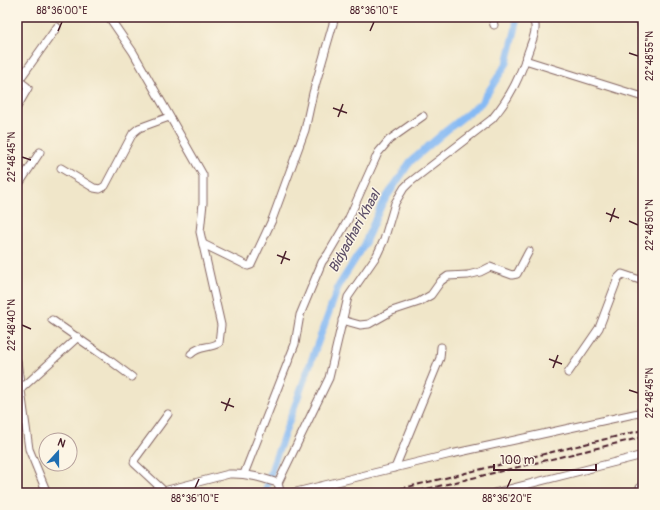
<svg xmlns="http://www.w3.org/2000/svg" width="660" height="510" font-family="Pangolin,sans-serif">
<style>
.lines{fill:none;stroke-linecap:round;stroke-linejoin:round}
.canal{stroke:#86baf4;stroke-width:7}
.minor-casing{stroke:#846562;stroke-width:9}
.minor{stroke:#fff;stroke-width:7}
.rail{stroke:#4a1f2b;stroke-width:2;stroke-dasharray:6 3;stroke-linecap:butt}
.ticks{fill:none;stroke:#4a1f2b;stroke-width:1.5}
.labels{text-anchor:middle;stroke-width:3;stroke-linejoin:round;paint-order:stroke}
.water-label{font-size:14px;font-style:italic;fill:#5c4e67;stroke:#fcf5e5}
.neatline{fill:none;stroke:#4a1f2b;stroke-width:1.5}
.ticks-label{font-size:10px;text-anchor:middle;fill:#4a1f2b}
</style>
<rect width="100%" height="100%" fill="#fcf5e5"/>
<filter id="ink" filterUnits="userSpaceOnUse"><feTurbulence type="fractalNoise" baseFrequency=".025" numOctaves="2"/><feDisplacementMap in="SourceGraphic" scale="8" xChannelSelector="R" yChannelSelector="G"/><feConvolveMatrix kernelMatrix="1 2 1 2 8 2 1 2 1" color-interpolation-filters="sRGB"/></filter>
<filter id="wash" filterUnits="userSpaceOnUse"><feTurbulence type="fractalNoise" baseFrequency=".012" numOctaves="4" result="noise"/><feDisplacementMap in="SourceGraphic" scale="16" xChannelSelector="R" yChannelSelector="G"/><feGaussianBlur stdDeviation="0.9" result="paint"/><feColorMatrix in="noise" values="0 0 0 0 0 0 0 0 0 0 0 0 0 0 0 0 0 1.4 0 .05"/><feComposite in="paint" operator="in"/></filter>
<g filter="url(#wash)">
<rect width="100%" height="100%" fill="#f0e6c9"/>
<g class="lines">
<polyline class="canal" points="265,493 273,465 339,285 363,247 382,204 410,162 447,130 481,103 507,63 516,27 516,17"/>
</g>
</g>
<g filter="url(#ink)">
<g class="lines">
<g class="minor-casing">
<g id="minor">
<path d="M 109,17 L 133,52 L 203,175 L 203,203 L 200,232 L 221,325 L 219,343 C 209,349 199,345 191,354"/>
<polyline points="492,17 494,25"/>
<polyline points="640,17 643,38"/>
<polyline points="525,60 643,97"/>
<polyline points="17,80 20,79 57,27"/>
<polyline points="17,107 28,88 26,86 18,80"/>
<polyline points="61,168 94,188 100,189 105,186 133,133 139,128 169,117"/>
<polyline points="17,187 40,152"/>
<polyline points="203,244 248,266 251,265 272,220 305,130 313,93 335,17"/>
<polyline points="52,320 108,359 132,377"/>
<polyline points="342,320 360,325 369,324 392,311 419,302 431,295 441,281 448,276 468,275 480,272 490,267 512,275 517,274 529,251"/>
<polyline points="17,361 29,449 47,493"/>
<polyline points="568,373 599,328 618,278 622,274 643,281"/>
<polyline points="21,389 78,337"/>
<polyline points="395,468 440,358 441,347"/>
<polyline points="244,474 295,344 300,315 322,262 328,254 348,220 378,153 389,140 423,116"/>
<polyline points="164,491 134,463 135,459 168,414"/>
<path d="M 156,493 L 229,474 C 246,473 262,478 278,483"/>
<path d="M 282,493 L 280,491 L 278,483 L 329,378 L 348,297 L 377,255 L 384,240 L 395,203 L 404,188 L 409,183 L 492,119 C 512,95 520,76 530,47 C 532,41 536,33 535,26 C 535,23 533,20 531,17"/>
<polyline points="292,493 451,454 643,412"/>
<polyline points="494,493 643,455"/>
<polyline points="637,493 643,483"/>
</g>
</g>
<use href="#minor" class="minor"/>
<g class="rail">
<polyline points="383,493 643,430"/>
<polyline points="410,493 643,437"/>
</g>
</g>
</g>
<path class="ticks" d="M 58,31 L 62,22M 370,31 L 374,22M 629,53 L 638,56M 333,108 L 347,113M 338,117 L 343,104M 22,157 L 31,160M 606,213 L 619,218M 629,221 L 638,225M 610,222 L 615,208M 277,255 L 290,260M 281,264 L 286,251M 22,325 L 31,329M 549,359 L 562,364M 553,368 L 558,355M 629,390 L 638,393M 221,402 L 234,407M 225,411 L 230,398M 195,488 L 199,479M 507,488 L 511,479"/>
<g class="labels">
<g class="water-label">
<text transform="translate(354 231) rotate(-61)" y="5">Bidyadhari Khaal</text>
</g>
</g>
<rect width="660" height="510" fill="none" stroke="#fcf5e5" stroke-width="44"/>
<g transform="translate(58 452) rotate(21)"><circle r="19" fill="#fcf5e5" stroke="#b59f9b"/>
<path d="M0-3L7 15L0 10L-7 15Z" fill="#1f6fb2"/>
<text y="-6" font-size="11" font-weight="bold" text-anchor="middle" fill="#4a1f2b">N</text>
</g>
<path d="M494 464v6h102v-6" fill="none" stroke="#4a1f2b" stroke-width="2"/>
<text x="500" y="464" font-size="12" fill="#4a1f2b" stroke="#fcf5e5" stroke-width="3" paint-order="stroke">100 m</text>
<rect x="22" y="22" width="616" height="466" class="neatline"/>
<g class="ticks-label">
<text x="62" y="14">88°36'00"E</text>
<text x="374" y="14">88°36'10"E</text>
<text transform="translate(649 56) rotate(-90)" y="4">22°48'55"N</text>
<text transform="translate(11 157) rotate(-90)" y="4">22°48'45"N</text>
<text transform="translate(649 225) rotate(-90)" y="4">22°48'50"N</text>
<text transform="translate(11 325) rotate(-90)" y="4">22°48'40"N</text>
<text transform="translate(649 393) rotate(-90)" y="4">22°48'45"N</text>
<text x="195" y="502">88°36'10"E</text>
<text x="507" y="502">88°36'20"E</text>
</g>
</svg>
